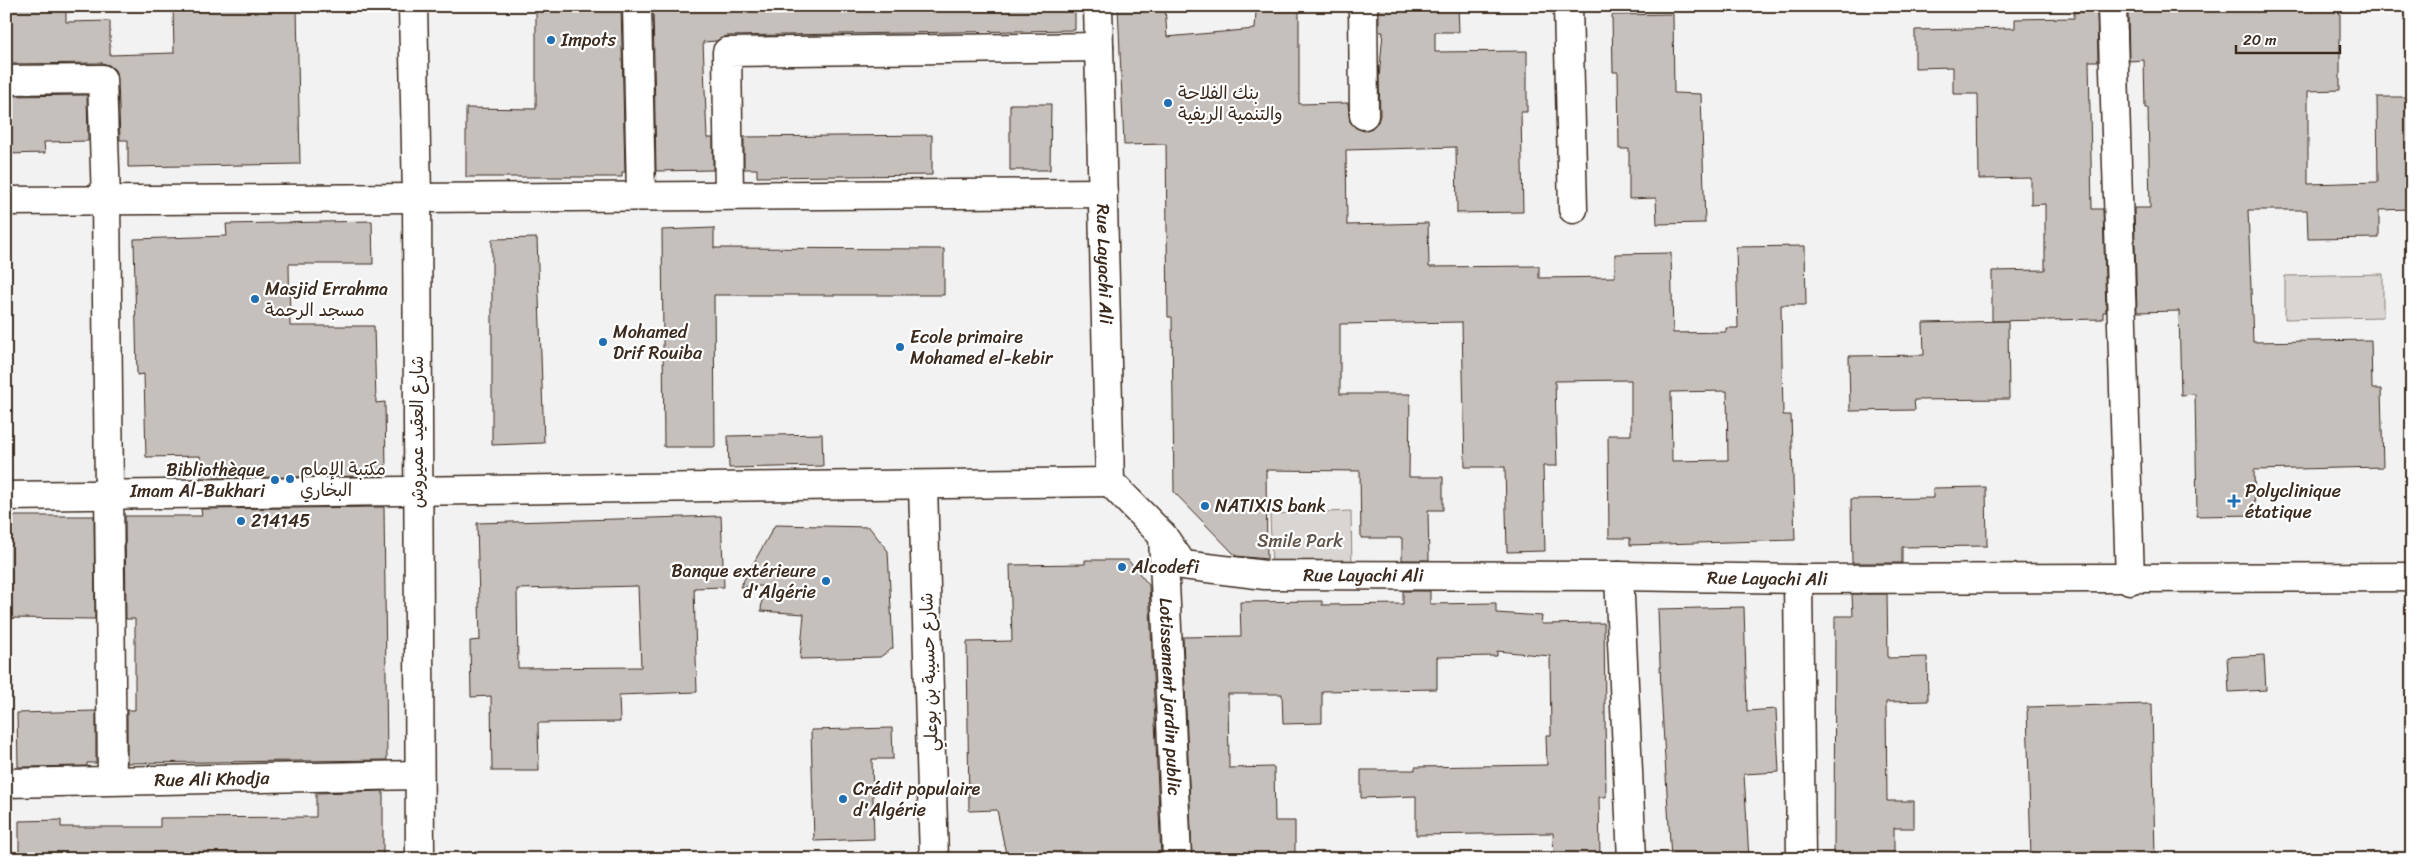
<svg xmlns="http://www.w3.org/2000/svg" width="2418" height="865" font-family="Sriracha,'Playpen Sans Arabic',sans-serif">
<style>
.green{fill:#d8d5d2;stroke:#8a8078}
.building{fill:#c6c0bd;stroke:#3b2a1e;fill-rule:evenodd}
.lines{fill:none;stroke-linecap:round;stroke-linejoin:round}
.minor-casing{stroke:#3b2a1e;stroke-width:31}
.major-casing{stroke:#3b2a1e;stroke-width:31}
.minor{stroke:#fff;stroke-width:28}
.major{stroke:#fff;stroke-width:28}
.poi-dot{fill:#1f6fb2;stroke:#fff;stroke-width:2}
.labels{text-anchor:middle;stroke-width:4.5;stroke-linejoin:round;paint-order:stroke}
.poi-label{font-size:18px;fill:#3b2a1e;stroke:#fff;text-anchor:start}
.street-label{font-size:18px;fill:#3b2a1e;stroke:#fff}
.park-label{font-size:18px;fill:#62554b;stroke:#fff}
</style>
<rect width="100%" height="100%" fill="#f3f2f2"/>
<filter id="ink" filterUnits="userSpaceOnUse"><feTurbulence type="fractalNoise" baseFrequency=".02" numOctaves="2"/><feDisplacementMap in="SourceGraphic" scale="10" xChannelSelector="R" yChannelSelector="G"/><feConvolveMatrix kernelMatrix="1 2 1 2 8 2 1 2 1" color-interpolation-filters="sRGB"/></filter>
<g filter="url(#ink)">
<g class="green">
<polygon points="2383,274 2383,317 2285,319 2285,276"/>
<polygon points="1351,511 1352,568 1272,569 1270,514"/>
</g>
<g class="building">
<polygon points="6,6 66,6 66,22 110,21 110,55 174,53 173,6 297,6 300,164 128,167 128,140 120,140 118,78 115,70 109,65 102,63 6,64"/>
<polygon points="536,6 621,6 625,172 622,172 622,177 466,177 466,108 536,109"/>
<polygon points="653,6 1075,6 1075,30 727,36 716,41 703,42 707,138 713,138 713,170 656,171"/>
<path d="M 1118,6 L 1165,6 L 1167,37 L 1255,29 L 1256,11 L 1299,11 L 1299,104 L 1348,103 L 1350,122 L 1356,128 L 1364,131 L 1372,128 L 1378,122 L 1380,115 L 1379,78 L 1383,32 L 1379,32 L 1379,6 L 1458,6 L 1459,32 L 1435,32 L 1435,52 L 1527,51 L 1527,112 L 1521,112 L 1523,212 L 1457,213 L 1456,147 L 1346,150 L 1347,225 L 1428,223 L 1429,267 L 1539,266 L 1539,278 L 1615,277 L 1615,254 L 1671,253 L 1673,333 L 1726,332 L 1726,328 L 1738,328 L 1736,247 L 1805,246 L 1806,305 L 1781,305 L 1783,415 L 1791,415 L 1795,540 L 1630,545 L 1630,538 L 1609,538 L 1608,435 L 1631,435 L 1631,380 L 1555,381 L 1557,466 L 1543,466 L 1545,551 L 1507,552 L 1505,467 L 1465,467 L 1462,322 L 1340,324 L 1340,394 L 1410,394 L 1409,477 L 1443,477 L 1443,510 L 1428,510 L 1429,560 L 1402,560 L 1402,538 L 1361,538 L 1360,471 L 1266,470 L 1267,559 L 1236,556 L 1174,492 L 1172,317 L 1168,317 L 1166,144 L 1124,145 ZM 1727,391 L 1728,460 L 1672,461 L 1671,392 Z"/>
<polygon points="2134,6 2340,6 2340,90 2308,91 2308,184 2378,182 2377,97 2412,97 2412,209 2379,210 2379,238 2308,239 2307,210 2248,210 2253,342 2371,340 2372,389 2381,389 2383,467 2254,470 2255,515 2197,516 2195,394 2181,395 2179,311 2137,312 2134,208 2150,208 2148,108 2145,108 2144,60 2129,61 2128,11 2135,11"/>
<polygon points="2074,12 2097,12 2098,61 2089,61 2092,209 2103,209 2106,312 2103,312 2103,319 1992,321 1992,271 2045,270 2045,204 2031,205 2031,178 1979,179 1978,94 1953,94 1953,67 1915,68 1915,30 2015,28 2015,19 2074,18"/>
<polygon points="1673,14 1674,93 1701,94 1705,223 1657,224 1656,198 1629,199 1629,149 1619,149 1618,72 1613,72 1612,15"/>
<polygon points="87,95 88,141 44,142 45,153 6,154 6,96"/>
<polygon points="1010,104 1051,104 1050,170 1010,170"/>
<polygon points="932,135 932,175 757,177 757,169 744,169 744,137"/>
<polygon points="372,221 373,264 289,264 290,326 374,326 376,403 385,402 386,472 384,472 384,476 201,478 200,456 146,457 144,374 137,375 134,239 227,236 226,224"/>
<polygon points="714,228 714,248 944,249 944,295 714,295 715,447 664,447 662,230"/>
<polygon points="537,238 544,443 492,445 492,239"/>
<polygon points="2008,321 2009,399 1914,400 1915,410 1850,411 1849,356 1924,355 1923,323"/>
<polygon points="822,434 823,466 729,468 728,436"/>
<polygon points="1986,487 1987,546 1902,547 1902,563 1852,563 1851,499 1933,498 1933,488"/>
<polygon points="384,507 387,760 127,763 127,710 135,710 135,619 126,619 125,516 202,516 201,509"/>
<polygon points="6,516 94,516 95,619 6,618"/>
<path d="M 721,516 L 724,587 L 694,588 L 697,692 L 619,695 L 620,722 L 538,723 L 539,771 L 492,771 L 491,696 L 471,697 L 470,641 L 480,640 L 477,523 ZM 638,586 L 641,667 L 518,668 L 517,589 Z"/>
<polygon points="775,525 869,527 888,551 893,648 880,657 800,659 804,614 761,611 763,586 740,587"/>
<polygon points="1085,560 1128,560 1149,585 1161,858 1007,859 997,810 969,811 967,642 1012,641 1010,565 1085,564"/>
<polygon points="1403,591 1430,591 1430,604 1496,603 1496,613 1542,616 1541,624 1604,623 1606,797 1599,797 1600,859 1554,859 1553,833 1416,835 1416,796 1361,798 1361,770 1415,770 1415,767 1547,765 1546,735 1551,735 1550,656 1497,651 1497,656 1437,657 1437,689 1322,691 1322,723 1283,724 1282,694 1228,694 1229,768 1274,767 1275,821 1295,821 1295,859 1204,859 1204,855 1192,856 1183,637 1241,636 1240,602 1322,601 1322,605 1403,604"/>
<polygon points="1852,594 1887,594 1888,658 1927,657 1928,701 1886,702 1887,801 1914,801 1914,828 1894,828 1894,859 1834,859 1835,616 1853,616"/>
<polygon points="1744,607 1747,711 1776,709 1779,772 1744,774 1749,859 1671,859 1661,692 1658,609"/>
<polygon points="2264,655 2266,690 2229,692 2227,657"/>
<polygon points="2152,704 2155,859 2031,859 2027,707"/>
<polygon points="96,711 96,763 87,763 87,766 18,767 17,713"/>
<polygon points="892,728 893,759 872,759 874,839 814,841 811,730"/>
<polygon points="383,791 383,859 19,859 19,821 61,820 61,827 160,827 160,818 316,817 316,793"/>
</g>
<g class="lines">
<g class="minor-casing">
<g id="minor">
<polyline points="637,6 641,196"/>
<path id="s1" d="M 1098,6 L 1110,482 L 1163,536 L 1183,565 L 1265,575 L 1619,576 L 1798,579 L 2412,577"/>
<polyline points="1363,6 1364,115"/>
<polyline points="1568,6 1573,209"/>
<polyline points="2112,6 2130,580"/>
<polyline points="6,80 102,79 106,200 112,779"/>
<polyline points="729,195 727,52 1099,47"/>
<polyline points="6,201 1103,193"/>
<polyline points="923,486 934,859"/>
<polyline points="6,496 1110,482"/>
<path id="s2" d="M 1163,536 L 1177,859"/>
<polyline points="1619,576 1632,859"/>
<polyline points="1798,579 1801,859"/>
<path id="s3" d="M 6,783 L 419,775"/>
</g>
</g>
<g class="major-casing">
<polyline id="major" points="413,6 417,196 420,859"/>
</g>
<use href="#minor" class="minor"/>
<use href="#major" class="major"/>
</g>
</g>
<g class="poi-dot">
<circle cx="551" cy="40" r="5"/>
<circle cx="1168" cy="103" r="5"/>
<circle cx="255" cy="299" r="5"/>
<circle cx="603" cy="342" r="5"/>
<circle cx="900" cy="347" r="5"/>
<circle cx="290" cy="479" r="5"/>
<circle cx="275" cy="480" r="5"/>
<path d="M2231.5 493.5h5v5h5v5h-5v5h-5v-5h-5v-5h5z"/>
<circle cx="1205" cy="506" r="5"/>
<circle cx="241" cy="521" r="5"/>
<circle cx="1122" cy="567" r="5"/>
<circle cx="826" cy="581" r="5"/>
<circle cx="843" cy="799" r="5"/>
</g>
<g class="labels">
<g class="poi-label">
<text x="561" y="46">Impots</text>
<text x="1178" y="99">بنك الفلاحة<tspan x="1178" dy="21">والتنمية الريفية</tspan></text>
<text x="265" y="295">Masjid Errahma<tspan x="265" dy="21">مسجد الرحمة</tspan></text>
<text x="613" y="338">Mohamed<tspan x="613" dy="21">Drif Rouiba</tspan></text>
<text x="910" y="343">Ecole primaire<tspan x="910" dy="21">Mohamed el-kebir</tspan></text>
<text x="300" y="475">مكتبة الإمام<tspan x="300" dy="21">البخاري</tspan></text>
<text x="265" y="476" text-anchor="end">Bibliothèque<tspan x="265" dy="21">Imam Al-Bukhari</tspan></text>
<text x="2245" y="497">Polyclinique<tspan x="2245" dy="21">étatique</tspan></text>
<text x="1215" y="512">NATIXIS bank</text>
<text x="251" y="527">214145</text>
<text x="1132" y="573">Alcodefi</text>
<text x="816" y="577" text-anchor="end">Banque extérieure<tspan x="816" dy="21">d'Algérie</tspan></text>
<text x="853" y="795">Crédit populaire<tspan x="853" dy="21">d'Algérie</tspan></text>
</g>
<g class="street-label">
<text dy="6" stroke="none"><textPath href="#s1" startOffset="258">Rue Layachi Ali</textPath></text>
<text transform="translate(417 432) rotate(-90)" y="6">شارع العقيد عميروش</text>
<text dy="6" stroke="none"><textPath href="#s1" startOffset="768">Rue Layachi Ali</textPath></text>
<text dy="6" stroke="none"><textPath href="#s1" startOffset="1172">Rue Layachi Ali</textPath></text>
<text transform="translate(929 672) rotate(-92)" y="6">شارع حسيبة بن بوعلي</text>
<text dy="6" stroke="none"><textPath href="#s2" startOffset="161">Lotissement jardin public</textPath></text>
<text dy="6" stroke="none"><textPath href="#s3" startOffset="206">Rue Ali Khodja</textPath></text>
</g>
<g class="park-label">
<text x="1300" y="547">Smile Park</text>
</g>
</g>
<rect width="2418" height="865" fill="none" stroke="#fff" stroke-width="25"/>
<rect x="12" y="12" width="2393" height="840" fill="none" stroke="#3b2a1e" stroke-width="2" filter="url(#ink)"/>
<path d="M2236 45v8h104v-8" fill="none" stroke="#3b2a1e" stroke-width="2.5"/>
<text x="2243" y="45" font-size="15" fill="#3b2a1e" stroke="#ffffff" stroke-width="4" paint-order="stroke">20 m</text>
</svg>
